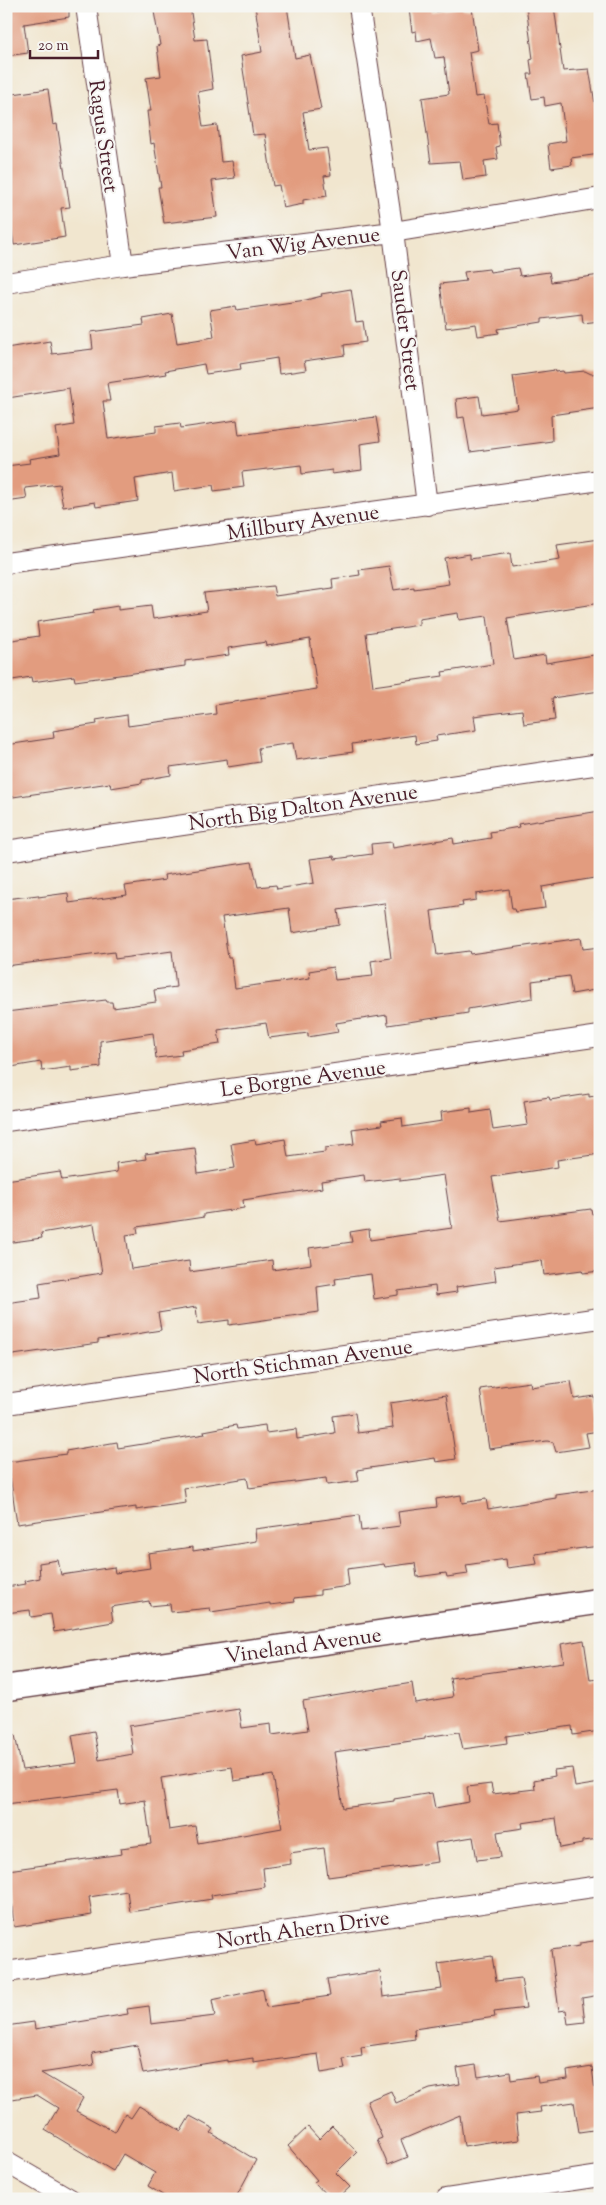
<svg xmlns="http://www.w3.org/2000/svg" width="606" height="2205" font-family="'Sorts Mill Goudy',serif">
<rect width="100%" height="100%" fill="#f6f6f2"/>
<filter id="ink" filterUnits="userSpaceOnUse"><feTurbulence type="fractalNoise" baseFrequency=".02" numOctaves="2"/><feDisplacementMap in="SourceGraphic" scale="10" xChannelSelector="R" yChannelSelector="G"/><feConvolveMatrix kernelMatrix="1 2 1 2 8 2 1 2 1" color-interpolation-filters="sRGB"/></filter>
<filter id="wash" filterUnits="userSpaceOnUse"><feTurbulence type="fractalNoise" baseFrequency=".0096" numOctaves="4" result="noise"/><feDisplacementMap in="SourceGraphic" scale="20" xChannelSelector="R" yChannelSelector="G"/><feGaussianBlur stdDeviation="1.12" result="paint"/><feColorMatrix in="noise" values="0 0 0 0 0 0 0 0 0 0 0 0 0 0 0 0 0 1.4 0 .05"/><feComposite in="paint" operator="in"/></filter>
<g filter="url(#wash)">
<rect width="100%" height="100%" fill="#f1e6cf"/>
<g id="blocks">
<path fill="#e29c7f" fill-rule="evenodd" d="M6,6H69V17L24,24L28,53L6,56Z
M153,6H190L195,40L207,39L213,89L198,92L203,127L217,125L221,162L232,161L235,178L212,181L217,217L164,223L158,187H161L154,143L151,144L147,111H151L146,78L161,76L157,46L160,45Z
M255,6H287L295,58L310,55L321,109L303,112L309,150L327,148L331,175L324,176L327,196L303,200V204L283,208L279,185L273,186L265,134L253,135L241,56L262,52Z
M432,6V12L463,7V9L472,8L478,50L469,52L475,97L484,96L489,124L497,123L500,146L496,147L498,159L484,161L486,177L463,180L460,161L431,163L422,98L449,94L444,57L435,58L431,38L417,41L416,31L412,32L409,9Z
M526,6H554L563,71L589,69L600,132V154L571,158L572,165L551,168L548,144L566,141L561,103L545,106L544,97L532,99L528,74H532L530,60L533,59Z
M48,89L53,125L57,124L70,207L61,208L65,237L14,245L6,195V95Z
M518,268L520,276L549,272L551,282L600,275V321L583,323L582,314L542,319V322L498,329L499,333L478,336L476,324L446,328L440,284L466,281L464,272L489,269L490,272Z
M351,289L356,322L363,321L366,342L344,345L345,355L304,361L306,370L279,374L277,358L240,364L241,369L206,374L204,364L165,371L166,374L107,383L110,401H103L108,439L156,432V426L180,423L181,428L237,420L239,435L376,417L380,441L360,444L362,470L332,474V470L302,474L301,465L242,472L244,487L214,491L213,485L174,491L172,473L135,479L138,501L96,507L95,502L63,507L59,484L25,488L27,499L6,502V466L30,463L29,459L60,454L56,428L74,425L69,388L8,398L6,348L50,341L52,354L93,349L91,332L144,325L143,319L172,314L177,343L214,337L210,310L236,306L237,310L306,300L322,296L321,294Z
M555,370L556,372L563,371L564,373L585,371L591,374L600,373V408L551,415L552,441L470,452L464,417L458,418L456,399L479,396L482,414L518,409L513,376Z
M600,539V603L507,618L514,660L545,655L546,663L600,654V691L552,698L555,720L524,724L522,710L474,716L476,730L436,736L437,741L416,744L415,735L352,744L353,752L296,760L293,743L258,748L260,762L228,767L227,759L170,767L171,775L142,780V783L111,788L110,783L6,798V745L54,738L53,731L97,724L96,720L127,715L128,726L216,714L215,705L317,689L310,639L267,646L266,642L228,648L229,655L185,661V666L75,681L74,676L32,682L31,677L6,681V641L39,636L37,622L94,613L93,610L118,606V610L151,606L153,619L207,611L204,593L273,586L275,596L333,588L332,579L360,575L359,570L389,566L394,590L414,587V589L449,584L444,558L470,554V559L510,553L512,567L560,560L557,545ZM458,613L459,620L487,616L493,664L442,672L443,676L373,686L366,633L419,625V619Z
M600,811V877L542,887L545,908L515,912L514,909H512L509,889L476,894V900L462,902L463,906L431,911L437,955L469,951L470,954L581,938L583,949L600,947V989L572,994L569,976L532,981L533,998L468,1009V1013L388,1025L387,1015L336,1023L338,1032L308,1037V1033L269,1038L266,1023L218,1030L220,1044L181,1050L182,1055L156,1058L153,1033L100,1041L101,1067L71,1071V1067L42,1071L41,1062L11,1067L6,1034V1012L106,1000L107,1002H112L113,1008L156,1002L154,990L176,987L172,951L115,959L114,952L6,966V899L38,895V897L68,893L69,903L127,895L125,886L165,880L164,875L252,862L258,887L276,885L277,889L314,883L310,859L334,856L335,859L372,854L371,844L392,842L393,848L453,838L454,844L491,838L490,832L519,827L518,824ZM384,903L391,958L371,961L373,976L335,980L333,967L309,971L310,978L235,988L231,958H228L222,917L289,908L292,933L340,925L338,910Z
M589,1094V1097L600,1095V1154L557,1160L558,1167L492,1177L500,1221L591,1209L592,1214L600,1213V1271L583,1273L582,1270L544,1275L542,1260L494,1267L496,1281L456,1287L457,1292L436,1295L435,1286L398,1291V1295L374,1299L371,1274L335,1279L336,1284L317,1287L319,1312L229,1325V1320L198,1324L196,1307L158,1313L161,1330L98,1340V1343L6,1356V1303L41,1298L39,1283L102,1273L94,1224L41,1233L42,1238L6,1243V1180L60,1172L62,1180L117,1172L116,1163L146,1159L145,1154L195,1148L198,1174L235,1168L231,1144L255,1140L256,1144L285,1139L288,1157L325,1152V1148L354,1144L352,1129L382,1125L381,1121L402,1118L403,1127L442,1121L441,1112L471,1108V1113L490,1110L493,1130L528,1125L524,1101L549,1097L550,1100ZM364,1175L365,1182L400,1178V1181L444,1175L452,1228L370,1240L369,1229L350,1232L352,1242L309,1248L311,1264L273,1270L272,1260L190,1272L189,1261L131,1269L126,1235L138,1233L137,1227L204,1217V1214L244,1208L243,1200L322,1188L321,1181Z
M571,1381L574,1399L594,1396L599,1431L586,1433L589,1447L556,1452L553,1442L547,1441L489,1449L480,1389L530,1382L531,1387Z
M446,1395L456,1459L436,1462L435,1458L357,1470L359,1481L327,1485L326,1478L249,1488L247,1478L184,1488L186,1503L136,1510V1507L17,1524L8,1462L66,1454V1451L117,1442L118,1448L205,1434L204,1431L236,1425L237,1429L265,1425L266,1433L296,1429L297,1439L335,1433L333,1416L355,1413L358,1433L393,1428L390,1403Z
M600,1489V1546L535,1554L537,1564L507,1568L506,1559L466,1565L468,1574L447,1577L446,1573L417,1577L415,1563L385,1567L384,1564L347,1569L349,1586L320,1590V1595L294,1598L295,1602L270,1605V1603L211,1612L210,1608L171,1612L170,1604L150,1606L149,1601L111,1607L113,1622L54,1632L51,1614L31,1617L30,1610L6,1613V1587L26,1584L25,1581L40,1578L39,1563L58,1560L61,1575L114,1567L115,1573L150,1568L148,1553L193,1547V1551L256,1541L255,1529L359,1515L361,1531L400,1526L398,1512L437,1507L436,1499L461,1495L462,1503L486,1499L488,1509L556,1498V1495Z
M584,1640L590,1680L600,1679V1731L573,1735L572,1726L506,1736L507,1743L463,1749L459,1732L425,1737V1739L334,1752L343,1808L394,1801V1799L432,1793L435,1808L469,1802L467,1787L491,1784L493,1794L535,1789L534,1780L555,1776L554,1770L572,1768L575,1787L600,1783V1839L582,1841V1844L560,1848L556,1818L522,1823L523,1828L497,1832L501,1857L477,1860L473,1837L435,1843L438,1862L328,1877L324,1848L290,1853L291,1864L263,1868L265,1887L211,1895L212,1899L130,1912L127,1891L89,1897L92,1915L14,1927L8,1870L122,1854L121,1848L151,1844L145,1800L120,1804L118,1790L6,1804V1736L15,1735L22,1770L77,1763L72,1735L94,1731L99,1760L133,1754L129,1726L239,1709L242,1728L271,1724L272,1735L308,1730L303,1701L412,1683L415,1703L453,1697L450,1678L564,1662L561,1644ZM232,1767L234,1781L273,1775L282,1828L198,1843L195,1826L169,1830L161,1778Z
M600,1940V1995L582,1998L585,2022L568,2024L566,2010L559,2011L551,1950L580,1946V1943Z
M492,1956L496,1981L521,1978L526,2008L494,2012L495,2017L414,2029L415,2039L361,2047L362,2056L343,2059L345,2069L321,2073L318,2054L253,2063V2058L227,2062V2060L143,2074L137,2045L92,2053L94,2065L41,2073L83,2098L76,2111L115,2132L125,2114L131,2118L139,2106L181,2131L190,2116L214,2129L211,2133L256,2160L235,2199H169L148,2186L155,2173L123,2154L113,2171L45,2130L58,2108L37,2095L6,2100V2026L34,2022L35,2029L128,2014L127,2009L149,2006L151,2024L215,2016L212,2000L263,1989L266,2007L303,2002V2000L330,1996L327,1979L380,1971L383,1997L442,1989L438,1964Z
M476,2065L478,2077L510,2072L511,2080L537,2076L538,2083L568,2079L567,2071L592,2067L600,2129L579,2132L574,2102L540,2107L541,2112L516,2115L519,2140L496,2143L495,2141L464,2146L460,2115L401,2140L408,2157L388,2165L377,2140L382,2138L367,2101L391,2091L396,2103L430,2089L460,2084L457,2068Z
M332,2126L357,2152L336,2173L350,2187L337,2199H330L314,2182L317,2180L288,2146L308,2127L319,2139Z"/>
</g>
</g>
<g filter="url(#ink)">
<use href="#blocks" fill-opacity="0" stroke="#633d44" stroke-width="1"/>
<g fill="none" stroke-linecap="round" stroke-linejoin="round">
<defs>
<path id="minor" d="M86,6L123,265
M359,6L393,232L427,505
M6,283L123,265L393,232L600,198
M6,563L600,480
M6,851L600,764
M6,1121L600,1036
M6,1404L600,1318
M6,1972L600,1886
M6,2162L70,2199
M446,2199L600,2176"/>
<path id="tertiary" d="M6,1688L600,1601"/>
</defs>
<use href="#minor" stroke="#633d44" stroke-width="22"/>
<use href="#tertiary" stroke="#633d44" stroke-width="28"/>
<use href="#minor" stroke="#fff" stroke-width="20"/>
<use href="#tertiary" stroke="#fff" stroke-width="25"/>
</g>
</g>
<g text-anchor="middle" stroke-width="4" stroke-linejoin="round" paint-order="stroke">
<g font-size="21" fill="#4a1f2b" stroke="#f6f6f2">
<text transform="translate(104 136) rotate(82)" y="7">Ragus Street</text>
<text transform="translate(303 243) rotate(-7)" y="7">Van Wig Avenue</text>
<text transform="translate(406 330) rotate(83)" y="7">Sauder Street</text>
<text transform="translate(303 522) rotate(-8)" y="7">Millbury Avenue</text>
<text transform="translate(303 807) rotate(-8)" y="7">North Big Dalton Avenue</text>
<text transform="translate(303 1078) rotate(-8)" y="7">Le Borgne Avenue</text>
<text transform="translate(303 1361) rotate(-8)" y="7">North Stichman Avenue</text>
<text transform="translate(303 1645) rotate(-8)" y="7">Vineland Avenue</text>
<text transform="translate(303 1929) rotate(-8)" y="7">North Ahern Drive</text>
</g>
</g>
<rect width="606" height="2205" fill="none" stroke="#f6f6f2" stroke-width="25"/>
<path d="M30 50v8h68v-8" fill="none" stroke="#4a1f2b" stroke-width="2.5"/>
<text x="38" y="50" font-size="15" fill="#4a1f2b" stroke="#f6f6f2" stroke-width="4" paint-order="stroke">20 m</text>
</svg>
